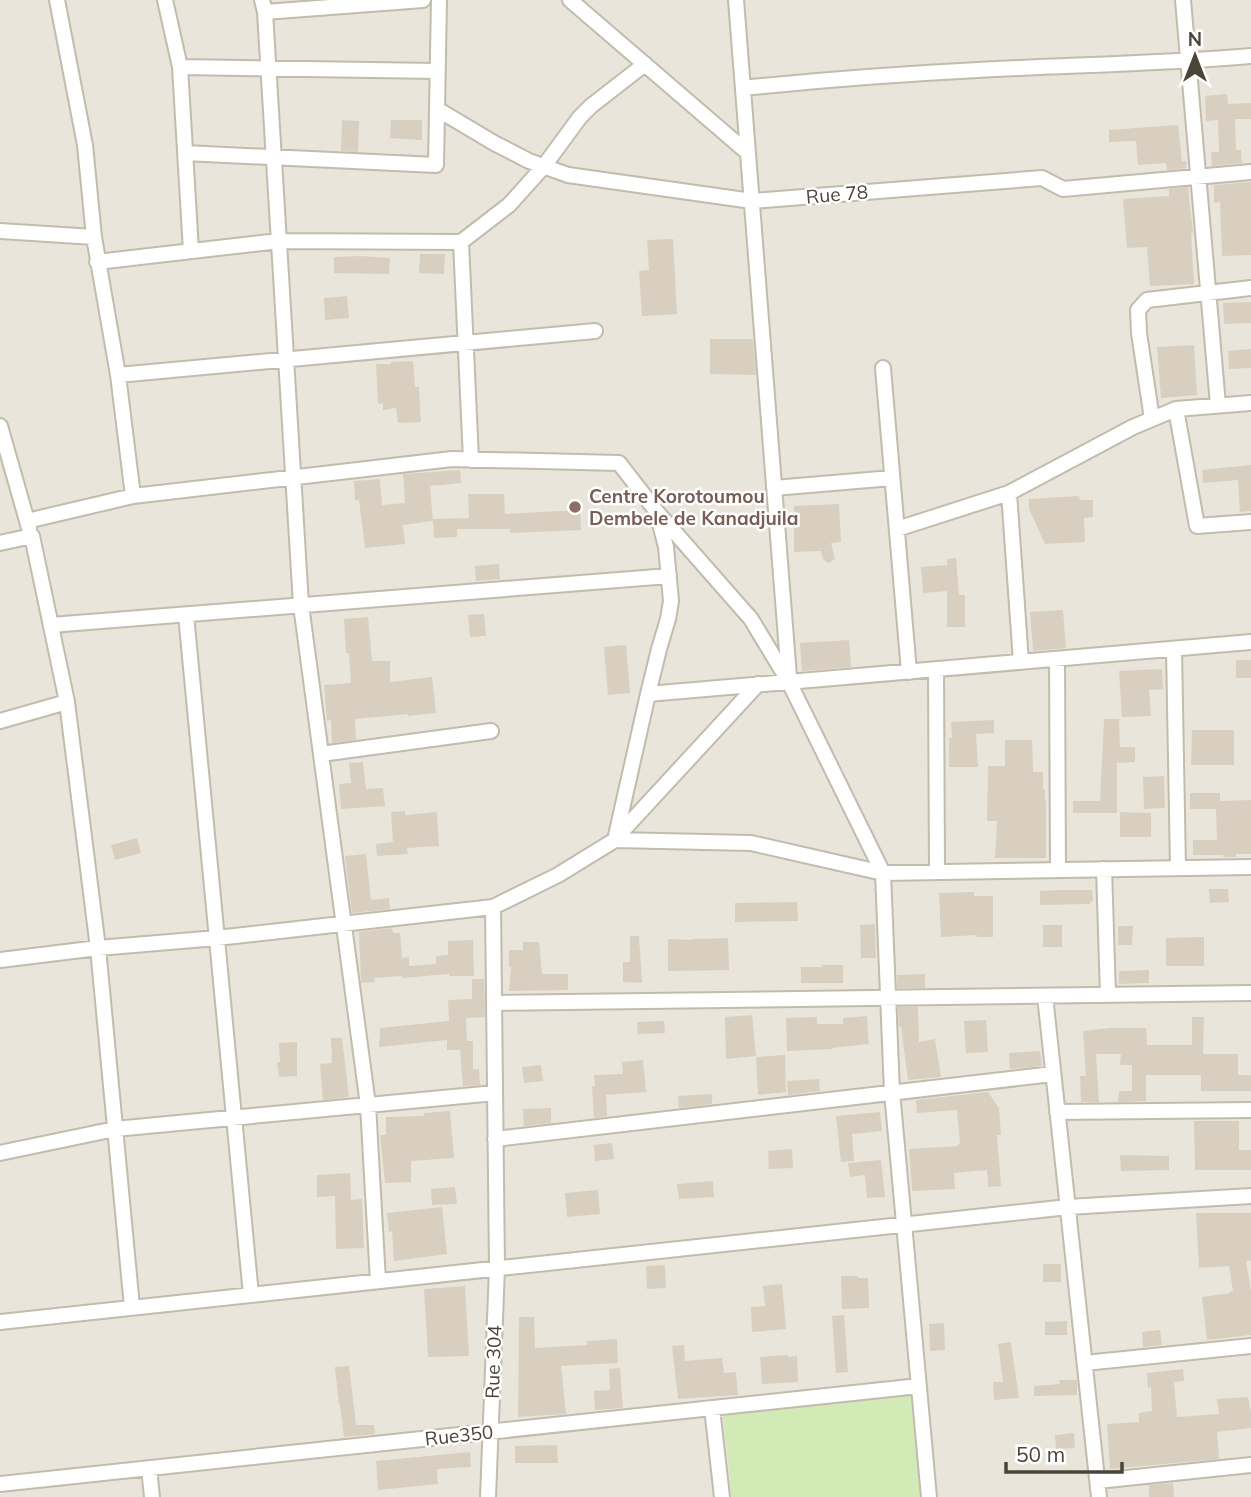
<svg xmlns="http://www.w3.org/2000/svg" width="1251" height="1497" font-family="Mulish,sans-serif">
<rect width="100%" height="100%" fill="#f6f3ec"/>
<path fill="#eae5da" d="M0,0H1251V1497H0Z"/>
<path fill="#d2eab5" d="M910,1394L922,1497H732L723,1415Z"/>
<path fill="#d8cfc1" d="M1227,94L1228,104L1251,103V119H1235L1236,150H1241L1242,163L1212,166L1211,152H1219L1218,120L1206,121L1205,96Z
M342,120L359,121L358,152L341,151Z
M391,120H422V140L390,138Z
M1178,125L1182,161H1186V168L1167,170L1166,163L1138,165L1136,141L1109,142V130Z
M1251,182V255L1222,256L1220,202L1214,203V185Z
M1188,187L1193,233H1191L1194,284L1150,286L1147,247L1127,248L1123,199L1169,196V189Z
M673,239L677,314L642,316L639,271L649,270L647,240Z
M420,254H445L444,274L419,273Z
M361,256L390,258L389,274L334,273V257Z
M347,296L349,318L325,320L324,298Z
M1251,302V323L1224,324L1223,303Z
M710,339H753L756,375L710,374Z
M1194,345L1197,395L1161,398L1157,347Z
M1251,349V368L1229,369L1228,351Z
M413,361L415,387H419L421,422L398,423L396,408L383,410V403L378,404L376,364H391V362Z
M1251,465V511L1240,512L1238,480L1203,483L1202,470Z
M460,470L461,483L430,486L433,521L403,525L405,544L365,548L359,500H355L354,481L380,479L382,505L405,503L403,474Z
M468,494H504L505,514L580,510L581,530L510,533V529H457V537L434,538L433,519L469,518Z
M1079,496L1080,500H1093V517L1084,518L1085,542L1045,544L1029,509V499Z
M839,504L841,542L831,543L835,559L828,563L823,559L821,551L794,552V506Z
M956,558L959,595H965V627H947V591L923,593L921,567L947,565V559Z
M499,564L500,579L476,581L475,566Z
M1063,610L1066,648L1033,651L1030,612Z
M484,614L486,636L470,637L468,615Z
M368,617L372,661H390V682L432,677L436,713L408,716V714L355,719L356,740L332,743L331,720L327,721L324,685L351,683L349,653H346L344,619Z
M849,640L851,667L802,671L800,643Z
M626,645L630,693L608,695L604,647Z
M1236,660H1251V678H1236Z
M1162,669L1163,689L1149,690L1151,716L1122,717L1119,671Z
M1104,719H1119L1120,747H1135V762L1117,763V813H1073V801H1100Z
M994,720V733L976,734L978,767H949V738H952L951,722Z
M1192,730H1234V765H1191Z
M1005,740H1032L1033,772H1043V789H1045V801H1046V858H995L997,821H987L988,766H1005Z
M363,762L366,789L383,788L385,806L341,809L339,784L351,783L349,763Z
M1164,776L1165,808L1144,809L1143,777Z
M1190,793H1220V801L1251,800V854H1236V857H1223V855H1193V840H1217L1216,809H1190Z
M405,811V815L437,812L439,846L407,848L408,854L377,856L376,844L393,842L391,812Z
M1120,812L1151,813V837H1120Z
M137,838L141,853L115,860L111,845Z
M366,854L371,900L389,898L390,909L352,913L345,856Z
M1209,889H1228L1229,902L1210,903Z
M1059,890H1092L1093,901L1090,902V904L1040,905V891Z
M974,892V896H993V937H977V935L941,937L939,893Z
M797,902L798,921L735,922V903Z
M875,924L876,958H861L860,925Z
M1043,925H1062V947H1043Z
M1118,926H1133L1132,945H1118Z
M392,928L393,933H400L402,958L409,957V966L436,964V956L448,955V941L473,940L474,976H449V974L402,978V976L374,978V982L361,983L359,932Z
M630,936H639L642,983L623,982V962H630Z
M1204,937V966H1166V938Z
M728,938L729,970L668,971V939L692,940V939Z
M523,942H539L542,974H568V990L509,991L511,967H509V950H523Z
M822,965H843V983H801V967H822Z
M1149,970V983L1119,984V971Z
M925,974V988H897V975Z
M472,979H484L485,1017L466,1018L467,1041H473V1070L479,1069L480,1085L463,1086L460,1050H447V1040L379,1047L380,1028L449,1021L448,1000L472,999Z
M898,1007H918L919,1042L935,1039L941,1077L908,1080L901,1027H899Z
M752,1015L756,1056L726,1059L725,1017Z
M867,1016L869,1044L832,1048V1049L787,1051L786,1018L817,1017V1024H843V1018Z
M1192,1017H1204L1203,1054H1238V1075H1251V1091H1201V1075H1146V1101L1118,1102L1119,1091H1132V1065H1120L1121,1054H1096L1099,1102H1081L1080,1076H1086L1083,1031L1110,1028H1146L1147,1045H1192Z
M986,1020L988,1052L966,1053L964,1021Z
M664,1021L665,1033L638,1034L637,1022Z
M331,1038H342L349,1097L323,1100L320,1064L332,1063Z
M297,1042V1076L279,1077L277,1062H280L279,1043Z
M1040,1051L1042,1066L1010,1069L1009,1053Z
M785,1055L786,1092L758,1095L756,1057Z
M643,1060L646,1092L606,1095L607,1116L594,1118L592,1086H595L594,1075L623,1074L622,1062Z
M541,1065L543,1081L524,1083L522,1067Z
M819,1079L820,1091L788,1095L787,1081Z
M988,1092L999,1108L1001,1135H997L1001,1186L988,1187L987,1170L954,1173L955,1189L912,1191L909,1149L958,1146V1144H960L957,1110L917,1113L916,1100Z
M712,1094V1104L679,1108L678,1096Z
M551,1108V1123L524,1126L523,1109Z
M450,1111L454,1158L411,1161V1182L385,1183L380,1135H386V1117L424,1116V1113Z
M880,1112L882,1131L852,1134L854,1161L841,1162L836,1116Z
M1194,1121H1239V1150H1251V1170H1195Z
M612,1143L614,1159L595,1161L594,1145Z
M792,1149L793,1168L769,1169L768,1151Z
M1120,1155L1169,1156V1170L1121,1171Z
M881,1160L885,1197L867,1198L865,1175L850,1177L848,1163Z
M350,1173L351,1200L362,1199L364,1248L336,1249L335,1196L317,1197V1175Z
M713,1181L714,1197L679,1199L677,1184Z
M455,1187L457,1204L432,1205L431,1189Z
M598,1190L600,1214L567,1217L565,1193Z
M442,1207L447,1254L394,1261L392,1231L389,1232L387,1213Z
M1196,1213H1251V1261H1246L1251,1291V1335L1207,1340L1202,1297L1230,1293V1291H1233L1229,1266L1199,1268Z
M1043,1264H1061V1282H1043Z
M665,1265L666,1288L647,1289L646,1266Z
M841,1276H858V1278H868L869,1308L842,1309Z
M782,1284L786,1329L752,1332L751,1307L765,1306L763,1286Z
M465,1286L469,1356L428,1357L424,1289Z
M844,1315L848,1372L836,1373L832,1316Z
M519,1317H534L535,1348L587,1345V1341L617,1339L618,1363L561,1366L566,1414L518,1417Z
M1067,1321V1335H1045V1322Z
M944,1323L945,1350L930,1351L929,1324Z
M1160,1330L1162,1345L1143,1347L1142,1332Z
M1011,1342L1019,1398L994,1400L993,1382H1003L998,1344Z
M684,1345L685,1361L722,1358L724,1373L736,1372L738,1395L678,1399L672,1346Z
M788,1355V1357L797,1356L798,1382L762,1384L760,1357Z
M349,1366L356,1425H374L375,1434L344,1437L340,1405H339L335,1367Z
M620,1368L623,1408L595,1410L594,1391L610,1390L609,1369Z
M1183,1369L1184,1381L1174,1382L1177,1417L1219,1414L1217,1399L1248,1397L1251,1412V1428L1217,1432L1219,1459L1110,1469L1107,1424L1139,1422V1413L1152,1411L1151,1387L1148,1388L1147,1373Z
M1059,1380H1077V1395L1034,1396V1386L1060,1384Z
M1074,1433L1075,1448L1056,1449L1055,1435Z
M557,1445L558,1463H515V1446Z
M470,1452L471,1467L437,1469L438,1484L378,1490L376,1461Z
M1173,1483L1174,1497H1149V1485Z"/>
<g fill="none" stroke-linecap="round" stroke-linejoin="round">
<defs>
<path id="minor" d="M57,0L85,145L94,237L118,375L133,496
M165,0L180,67L191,251
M262,0L265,12L301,605L368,1105L378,1281
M570,0L748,153
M736,0L789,677
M1183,0L1218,405
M265,12L423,0
M180,67L438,71
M743,88C821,80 900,74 978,70C1069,65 1160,64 1251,56
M437,109L494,143L529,161L568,175L752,201L1042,178L1063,189L1251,172
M185,153L436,165L439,0
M0,231L94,237
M461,242L471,460
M97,262L279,241L461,242L509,205L544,166L580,117L591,106L645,64
M883,368L909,672
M118,375L595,331
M1176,409L1197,526L1251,522
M1152,419L1139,333L1138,310L1147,300L1251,288
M0,426L29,528
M774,488L892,478
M1009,493L1021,662
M27,521L133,496L452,459L619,463L657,512L751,619L789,682L883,873L892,1092L929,1497
M897,529L1009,493L1133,427L1176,409L1251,403
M0,543L32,536L67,702L98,948L132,1307
M186,615L251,1295
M51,625L669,576
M1174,649L1178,868
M1057,659L1058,870
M936,669L937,872
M648,694L659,649L668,619L671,601L666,547L658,516
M0,721L67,702
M321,754L491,731
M615,839L758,684
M615,840L648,694L1251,642
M1104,869L1108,995
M0,960L98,948L217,938L493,907L558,875L615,840L751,843L883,873L1251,867
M1045,996L1099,1497
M494,1003L1251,993
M1057,1112L1251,1110
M495,1139L1053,1074
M0,1153L115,1129L495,1093
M0,1322L1068,1207L1251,1196
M1085,1363L1251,1346
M712,1408L722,1497
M149,1468L152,1497
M1098,1481L1251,1465
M0,1484L919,1386
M488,1497L497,1268L493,907"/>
</defs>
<use href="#minor" stroke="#c2bbae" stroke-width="18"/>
<use href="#minor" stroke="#fff" stroke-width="14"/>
</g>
<circle fill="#8d6e63" stroke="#fff" stroke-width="2.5" cx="575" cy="507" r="7"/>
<g text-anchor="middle" stroke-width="5" stroke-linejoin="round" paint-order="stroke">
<g font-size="19" fill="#4b4439" stroke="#fff">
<text transform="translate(837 194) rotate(-5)" y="7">Rue 78</text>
<text transform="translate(493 1362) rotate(-88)" y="7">Rue 304</text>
<text transform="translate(459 1435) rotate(-6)" y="7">Rue350</text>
</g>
<g font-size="19" font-weight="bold" fill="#785e54" stroke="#fff" text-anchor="start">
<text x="589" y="503">Centre Korotoumou<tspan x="589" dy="22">Dembele de Kanadjuila</tspan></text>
</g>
</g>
<g transform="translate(1195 56)" stroke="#ffffff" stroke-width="5" paint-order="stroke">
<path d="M0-5L12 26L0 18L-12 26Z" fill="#4b4439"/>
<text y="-10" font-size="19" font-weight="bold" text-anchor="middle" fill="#4b4439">N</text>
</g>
<path d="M1006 1462v10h116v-10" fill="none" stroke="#4b4439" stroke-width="3.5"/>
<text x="1016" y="1462" font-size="21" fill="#4b4439" stroke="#ffffff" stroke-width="5" paint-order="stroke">50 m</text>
</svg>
